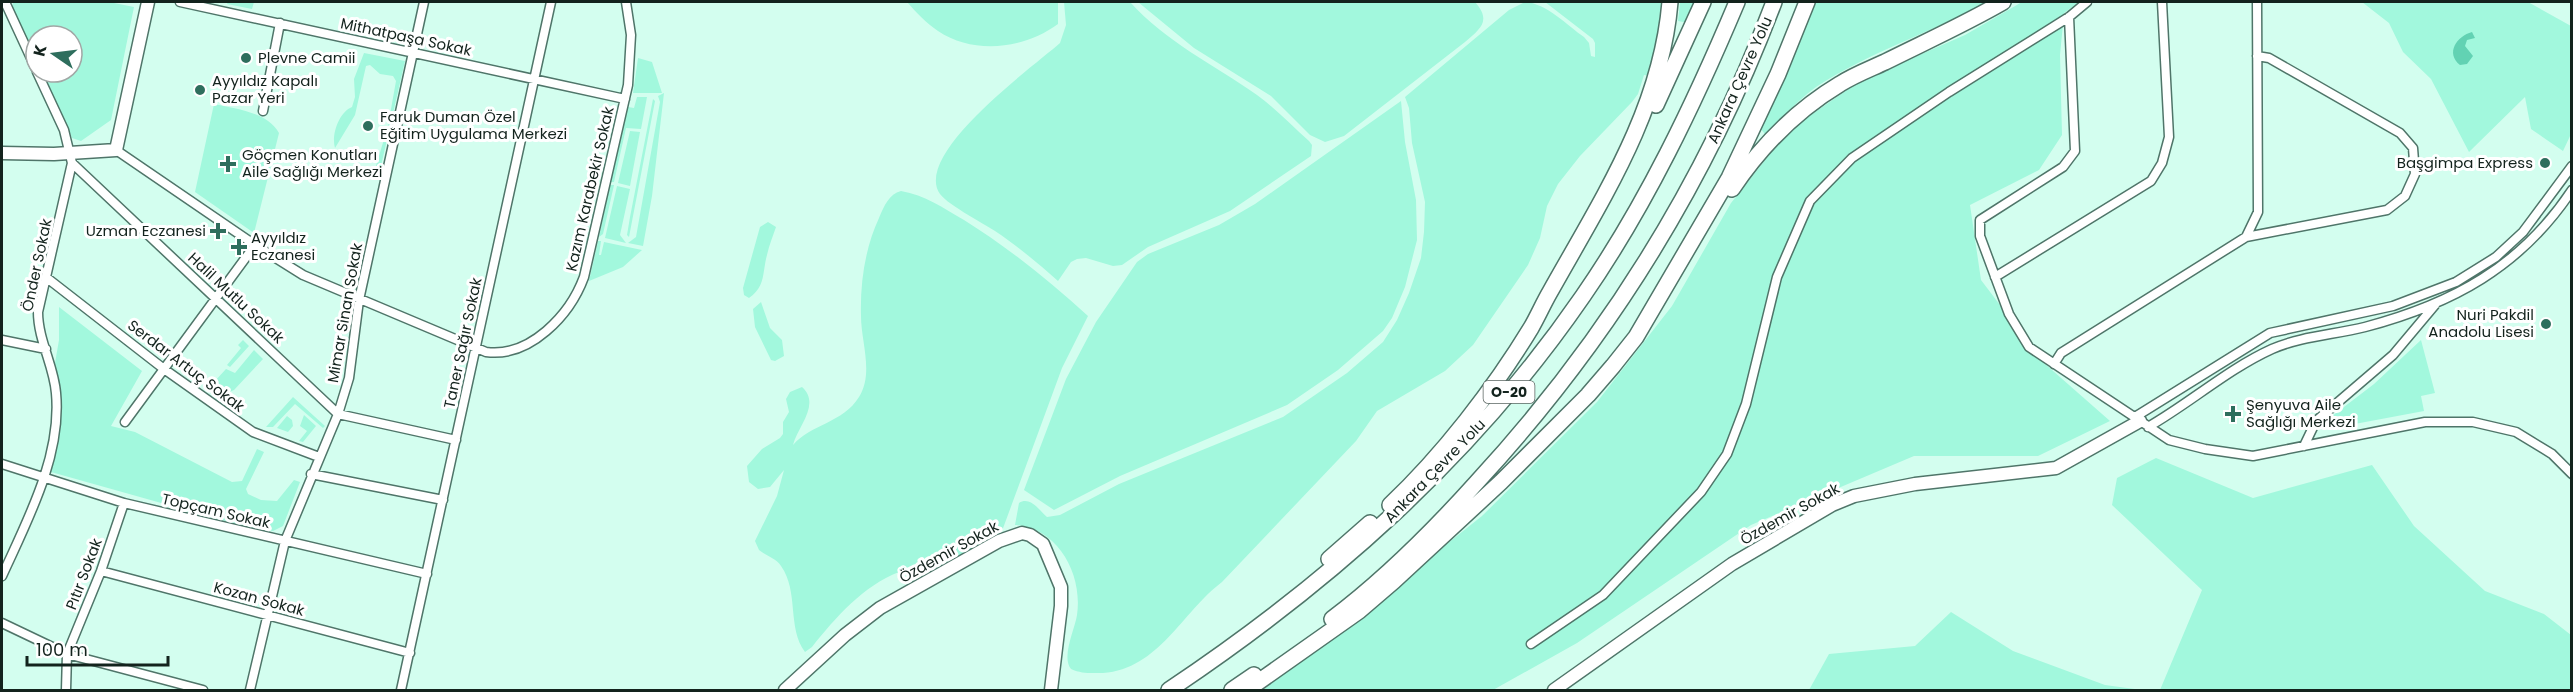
<svg xmlns="http://www.w3.org/2000/svg" width="2573" height="692" font-family="Poppins,sans-serif">
<rect width="100%" height="100%" fill="#d3feef"/>
<path fill="#a2f8dd" d="M13,2H109L134,7L111,120L81,141L72,138L41,72H72V36H36V61L12,10Z
M228,2H254L252,9L227,4Z
M907,2H1058V24C1024,49 974,55 938,31C926,23 916,12 907,2Z
M1064,2H1130C1166,42 1213,64 1257,95C1275,108 1292,126 1309,141L1312,145L1311,156L1230,211L1148,247L1122,265L1113,266L1086,258L1077,259L1071,262L1058,281C1040,265 1021,249 1001,235C987,225 949,206 940,194C912,154 1034,66 1060,43L1066,25Z
M1138,2H1475C1492,21 1480,29 1465,42L1344,136L1325,142L1310,135L1271,96L1194,48Z
M1525,2C1546,3 1568,26 1584,37L1589,43L1591,56L1595,57V43L1593,39L1545,2H1662V6L1652,76L1644,75L1638,94L1632,102L1580,156L1558,184L1547,206L1540,238L1528,265L1473,345L1445,371L1377,411L1356,441L1222,582C1182,612 1159,669 1103,673C1091,673 1082,674 1071,669C1061,657 1075,629 1077,615C1083,574 1058,528 1015,525L1019,503C1030,496 1039,510 1047,517L1060,515L1119,484L1283,417L1347,373L1383,342L1397,320L1409,293L1421,258L1424,232L1425,202L1412,143L1409,108L1405,97L1509,10Z
M1680,2H1697L1689,23L1678,21Z
M1808,2H1989C1933,31 1868,53 1816,87C1798,100 1781,119 1765,134L1759,127Z
M2022,2H2079L2064,13L2060,55L2062,135L2039,170L1970,205L1981,280L2044,363L2110,421L2038,456H1914L1751,525L1577,643L1493,690H1263L1482,516L1597,402L1672,306L1731,203L1789,130L1860,81L1965,35Z
M2362,2H2528L2571,26V134L2563,151L2531,129L2525,97L2469,152L2431,79L2403,52L2389,23Z
M364,53L405,61L378,179L366,176V173L375,169L388,126L396,81L393,76L380,74L370,65L366,66L355,115L335,148C331,135 339,112 352,107L355,97L354,79Z
M638,58L652,62L662,93H633Z
M664,93L652,196L643,246L628,243L636,237L660,102L658,96Z
M637,97H647L641,129L626,128L614,182H611L628,107L634,108Z
M653,99L655,101L629,237L627,235L630,217Z
M1401,101L1405,142L1416,200L1417,240L1405,287L1392,318L1383,331L1338,370L1287,405L1120,476L1054,510L1024,490L1066,379L1096,322L1137,262L1148,254L1219,225L1255,204Z
M214,104C236,109 267,112 279,133L254,233L195,192Z
M630,131L640,132L630,186L618,183Z
M610,185H614L603,234L599,237Z
M617,186L630,189L620,235L626,243L605,238Z
M901,191C925,195 943,208 964,220C1009,248 1048,280 1088,316L1062,368L1002,531C993,540 948,564 936,566C923,569 914,566 899,572C863,586 836,617 812,647L805,652C787,628 799,591 781,566C776,558 766,556 759,550L755,541L777,496L784,470L770,487L758,489L749,482L747,466L762,449L780,438L783,434V422L789,412L786,399L790,392L802,387C821,404 798,426 793,445C811,424 843,423 859,397C874,373 861,342 861,316C860,283 865,248 879,218C884,206 889,194 901,191Z
M768,222L776,227C773,236 769,245 767,255C762,273 766,286 749,298L744,295L743,288L760,227Z
M598,241H601L599,255H601L604,242L642,250L623,267L589,281Z
M761,302L770,328L782,340L784,356L775,361L771,360L755,327L753,309Z
M59,307L142,371L111,426L135,432L232,482L242,481L257,449L264,452L246,489L248,494L261,500L277,501L294,480L300,482L283,526L273,531L243,526L51,472L61,418L55,363L59,340Z
M243,340L249,346L230,367L227,365L241,348L238,345Z
M2421,340L2435,393L2421,396L2424,411L2328,429L2327,420L2374,384Z
M254,350L263,359L234,390L227,393L214,382L226,369L235,373Z
M293,397L325,426L323,428L295,404L273,427H266Z
M304,415L316,426L303,442L299,441L307,431L300,426Z
M287,416L292,420L293,426L288,432L277,428Z
M2156,458L2253,498L2372,465L2414,526L2485,591L2544,614L2571,635V690H2160L2202,590L2112,505L2117,478Z
M1951,612L2013,651L2105,685L2142,690H1809L1829,654L1915,646Z"/>
<path fill="#62d2b3" d="M2472,32L2475,38L2467,40L2465,46L2473,56L2467,64L2460,65C2445,53 2457,36 2472,32Z"/>
<g fill="none" stroke-linecap="round" stroke-linejoin="round">
<defs>
<path id="street" d="M5,2L36,69
M180,2L625,99
M2069,17L2075,151L2063,167L1980,220V236L2009,314L2029,347L2169,440L2205,449L2253,456L2425,422H2473L2516,432L2552,454L2572,474
M37,72L64,130L72,163L338,414L456,440
M263,111L280,23
M116,150L255,245L303,275L486,352C530,358 570,315 584,277L628,85L631,35L626,2
M2246,237L2387,210L2405,196L2415,174L2413,148L2400,133L2269,58L2257,56
M1995,277L2151,181L2162,163L2169,137L2162,2
M47,278L164,369L253,432L319,457
M2,340L46,349
M2054,364L2061,353L2246,237L2258,212L2257,2
M2135,417L2270,333L2393,306L2456,282L2496,257L2523,232L2572,166
M125,422L255,245
M2148,427C2190,403 2228,369 2272,349C2302,336 2333,335 2365,327C2452,304 2521,267 2572,190
M2304,446L2316,421L2393,355L2435,305
M2,464L124,503L427,574
M311,474L443,500
M101,571L410,653
M2,576C27,521 62,456 56,393C54,366 38,340 38,312L72,163
M2,623L67,654L203,690
M1531,644L1603,595L1701,492L1727,454L1746,404L1777,277L1810,201L1852,158L1949,92L2069,17L2087,2
M66,690L67,654L101,571L124,503
M250,690L285,541L338,414L349,378L359,300L424,2
M401,690L551,2"/>
<path id="secondary" d="M2,153L54,154L116,150L148,2
M785,690L845,635L880,608L999,541L1022,533L1030,535L1043,544L1061,587V606L1051,690
M1554,690L1732,564L1832,505L1854,496L1915,484L2056,468L2140,421"/>
<path id="highway" d="M1656,105L1703,2
M1732,189C1761,146 1795,111 1840,84C1854,75 1870,69 1885,62C1925,42 1965,24 2003,2
M1390,505C1442,456 1494,389 1531,328C1538,316 1543,304 1550,292C1602,199 1661,110 1670,2
M1329,559L1370,523
M1332,619C1385,579 1433,531 1477,482C1607,341 1707,180 1774,2
M1169,690C1329,583 1473,456 1583,296C1646,205 1694,104 1737,2
M1232,690L1254,675
M1247,690L1359,611L1394,581L1501,482L1588,395L1613,366L1636,337L1729,178L1778,74L1807,2"/>
</defs>
<use href="#street" stroke="#4f7569" stroke-width="11"/>
<use href="#secondary" stroke="#4f7569" stroke-width="15"/>
<use href="#highway" stroke="#4f7569" stroke-width="18"/>
<use href="#street" stroke="#fff" stroke-width="8"/>
<use href="#secondary" stroke="#fff" stroke-width="12"/>
<use href="#highway" stroke="#fff" stroke-width="15"/>
</g>
<g fill="#2e6e5d" stroke="#fff" stroke-width="2">
<circle cx="246" cy="58" r="6"/>
<circle cx="200" cy="90" r="6"/>
<circle cx="368" cy="126" r="6"/>
<circle cx="2545" cy="163" r="6"/>
<path d="M225 155h6v6h6v6h-6v6h-6v-6h-6v-6h6z"/>
<path d="M215 222h6v6h6v6h-6v6h-6v-6h-6v-6h6z"/>
<path d="M236 238h6v6h6v6h-6v6h-6v-6h-6v-6h6z"/>
<circle cx="2546" cy="324" r="6"/>
<path d="M2230 405h6v6h6v6h-6v6h-6v-6h-6v-6h6z"/>
</g>
<g text-anchor="middle" stroke-width="6" stroke-linejoin="round" paint-order="stroke">
<rect fill="#fff" stroke="#5a6561" stroke-width="1.5" x="1483.5" y="381" width="51" height="22" rx="4.5"/>
<g font-size="14" font-weight="bold" fill="#13231d">
<text x="1509" y="397">O-20</text>
</g>
<g font-size="15" fill="#13231d" stroke="#fff">
<text transform="translate(406 37) rotate(12)" y="5">Mithatpaşa Sokak</text>
<text transform="translate(1740 80) rotate(-66)" y="5">Ankara Çevre Yolu</text>
<text transform="translate(590 189) rotate(-77)" y="5">Kazım Karabekir Sokak</text>
<text transform="translate(37 265) rotate(-78)" y="5">Önder Sokak</text>
<text transform="translate(236 298) rotate(43)" y="5">Halil Mutlu Sokak</text>
<text transform="translate(345 313) rotate(-80)" y="5">Mimar Sinan Sokak</text>
<text transform="translate(463 343) rotate(-78)" y="5">Taner Sağır Sokak</text>
<text transform="translate(186 366) rotate(37)" y="5">Serdar Artuç Sokak</text>
<text transform="translate(1435 471) rotate(-46)" y="5">Ankara Çevre Yolu</text>
<text transform="translate(216 511) rotate(13)" y="5">Topçam Sokak</text>
<text transform="translate(1790 514) rotate(-29)" y="5">Özdemir Sokak</text>
<text transform="translate(949 552) rotate(-29)" y="5">Özdemir Sokak</text>
<text transform="translate(84 574) rotate(-69)" y="5">Pıtır Sokak</text>
<text transform="translate(259 599) rotate(15)" y="5">Kozan Sokak</text>
</g>
<g font-size="15" fill="#13231d" stroke="#fff" text-anchor="start">
<text x="258" y="63">Plevne Camii</text>
<text x="212" y="86">Ayyıldız Kapalı<tspan x="212" dy="17">Pazar Yeri</tspan></text>
<text x="380" y="122">Faruk Duman Özel<tspan x="380" dy="17">Eğitim Uygulama Merkezi</tspan></text>
<text x="242" y="160">Göçmen Konutları<tspan x="242" dy="17">Aile Sağlığı Merkezi</tspan></text>
<text x="2533" y="168" text-anchor="end">Başgimpa Express</text>
<text x="206" y="236" text-anchor="end">Uzman Eczanesi</text>
<text x="251" y="243">Ayyıldız<tspan x="251" dy="17">Eczanesi</tspan></text>
<text x="2534" y="320" text-anchor="end">Nuri Pakdil<tspan x="2534" dy="17">Anadolu Lisesi</tspan></text>
<text x="2246" y="410">Şenyuva Aile<tspan x="2246" dy="17">Sağlığı Merkezi</tspan></text>
</g>
</g>
<rect width="2573" height="692" fill="none" stroke="#13231d" stroke-width="6"/>
<g transform="translate(54 54) rotate(284)"><circle r="28" fill="#ffffff" stroke="#a1a7a5" stroke-width="1.5"/>
<path d="M0-4.5L10 22L0 15L-10 22Z" fill="#2e6e5d"/>
<text y="-9" font-size="16" font-weight="bold" text-anchor="middle" fill="#13231d">K</text>
</g>
<path d="M27 656v9h141v-9" fill="none" stroke="#13231d" stroke-width="3"/>
<text x="36" y="656" font-size="18" fill="#13231d" stroke="#ffffff" stroke-width="4.5" paint-order="stroke">100 m</text>
</svg>
